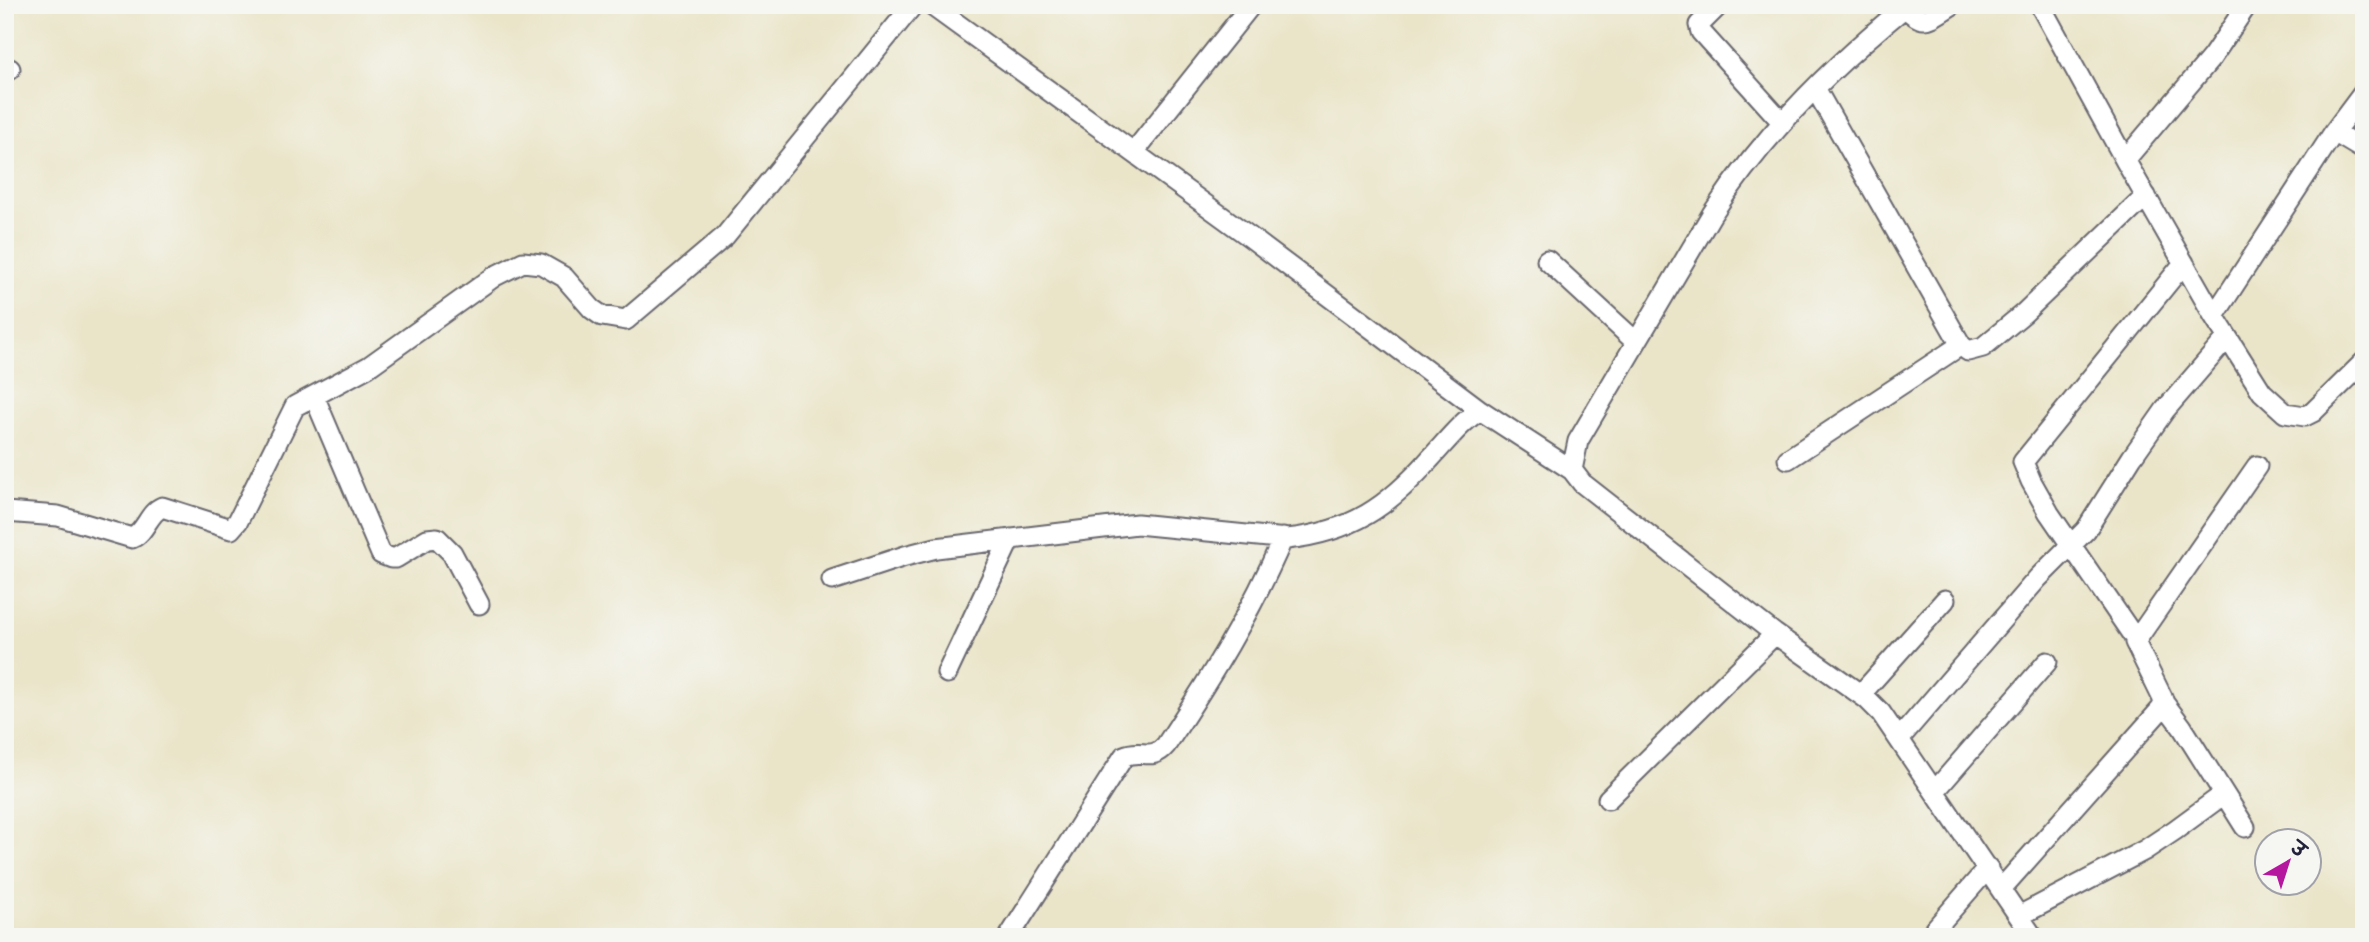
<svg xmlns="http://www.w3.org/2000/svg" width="2369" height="942" font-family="Mali,'Playpen Sans Deva',sans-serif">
<rect width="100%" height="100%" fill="#f6f6f2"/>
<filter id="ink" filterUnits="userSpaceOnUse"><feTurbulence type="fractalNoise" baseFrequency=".0143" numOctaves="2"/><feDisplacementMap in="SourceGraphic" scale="14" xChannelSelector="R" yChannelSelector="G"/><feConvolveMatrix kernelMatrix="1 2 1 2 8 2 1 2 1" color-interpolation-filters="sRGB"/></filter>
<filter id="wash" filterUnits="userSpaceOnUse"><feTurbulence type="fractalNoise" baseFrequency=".00686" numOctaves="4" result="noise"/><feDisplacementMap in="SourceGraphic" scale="28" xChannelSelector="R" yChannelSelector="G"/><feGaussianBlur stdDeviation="1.57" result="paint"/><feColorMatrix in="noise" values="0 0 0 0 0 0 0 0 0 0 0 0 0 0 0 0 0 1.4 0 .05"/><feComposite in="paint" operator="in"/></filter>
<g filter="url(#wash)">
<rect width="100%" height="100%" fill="#eae5c9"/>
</g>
<g filter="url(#ink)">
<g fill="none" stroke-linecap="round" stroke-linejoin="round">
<defs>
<path id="street" d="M931,5L1250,237L1480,410L1572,470
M1719,5L1699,25L1701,32L1782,122
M1903,5C1924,28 1929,19 1952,5
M2040,5L2125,160L2212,57L2247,5
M1905,7C1831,67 1764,134 1712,214L1578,441L1572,470L1582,483L1775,634L1867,699L1881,713L2033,937
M5,72L10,69
M1815,88L1961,345L1968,351L1983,347L2024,313L2146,196
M2334,132L2364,150
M1134,152L1251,5
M2125,160L2214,316L2262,392L2285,413L2305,416L2313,412L2364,362
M1547,260L1636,342
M2214,316L2334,132L2364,92
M314,396L381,554L391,558H396L427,539L437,538L452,553L479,604
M1788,459L1961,345
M5,512L58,516L132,538C146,532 148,513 162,507L231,529L238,521L295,406L368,367L495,276L523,262L541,264L564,277L592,309L602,316L626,320L725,236L913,5
M832,580L905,556L936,548L1137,524L1287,539C1351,532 1388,507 1430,459C1446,442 1460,423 1480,410
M2136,640L2049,513L2031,481L2023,462L2184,263
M947,673L1010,539
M1861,694L1945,600
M2164,703L2182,727L2245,827
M1899,739L2038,578L2086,530L2132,457L2165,410L2227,338
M1935,791L2047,662
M1608,799L1775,634
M2001,889L2161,709L2164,703L2162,697L2135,642L2257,466
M2019,916L2145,850L2175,830L2224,794
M1009,937L1124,756C1141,748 1152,762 1166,745C1211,677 1251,613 1283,538
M1928,937L1988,868"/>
</defs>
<use href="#street" stroke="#68666d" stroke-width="23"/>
<use href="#street" stroke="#fff" stroke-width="19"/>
</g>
</g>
<rect width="2369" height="942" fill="none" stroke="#f6f6f2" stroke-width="28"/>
<g transform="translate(2288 862) rotate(39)"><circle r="33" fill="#f6f6f2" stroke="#a1a1a9" stroke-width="2"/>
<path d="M0-5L12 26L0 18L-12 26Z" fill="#b5179e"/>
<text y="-10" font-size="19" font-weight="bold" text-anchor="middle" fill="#22223b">उ</text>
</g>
</svg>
